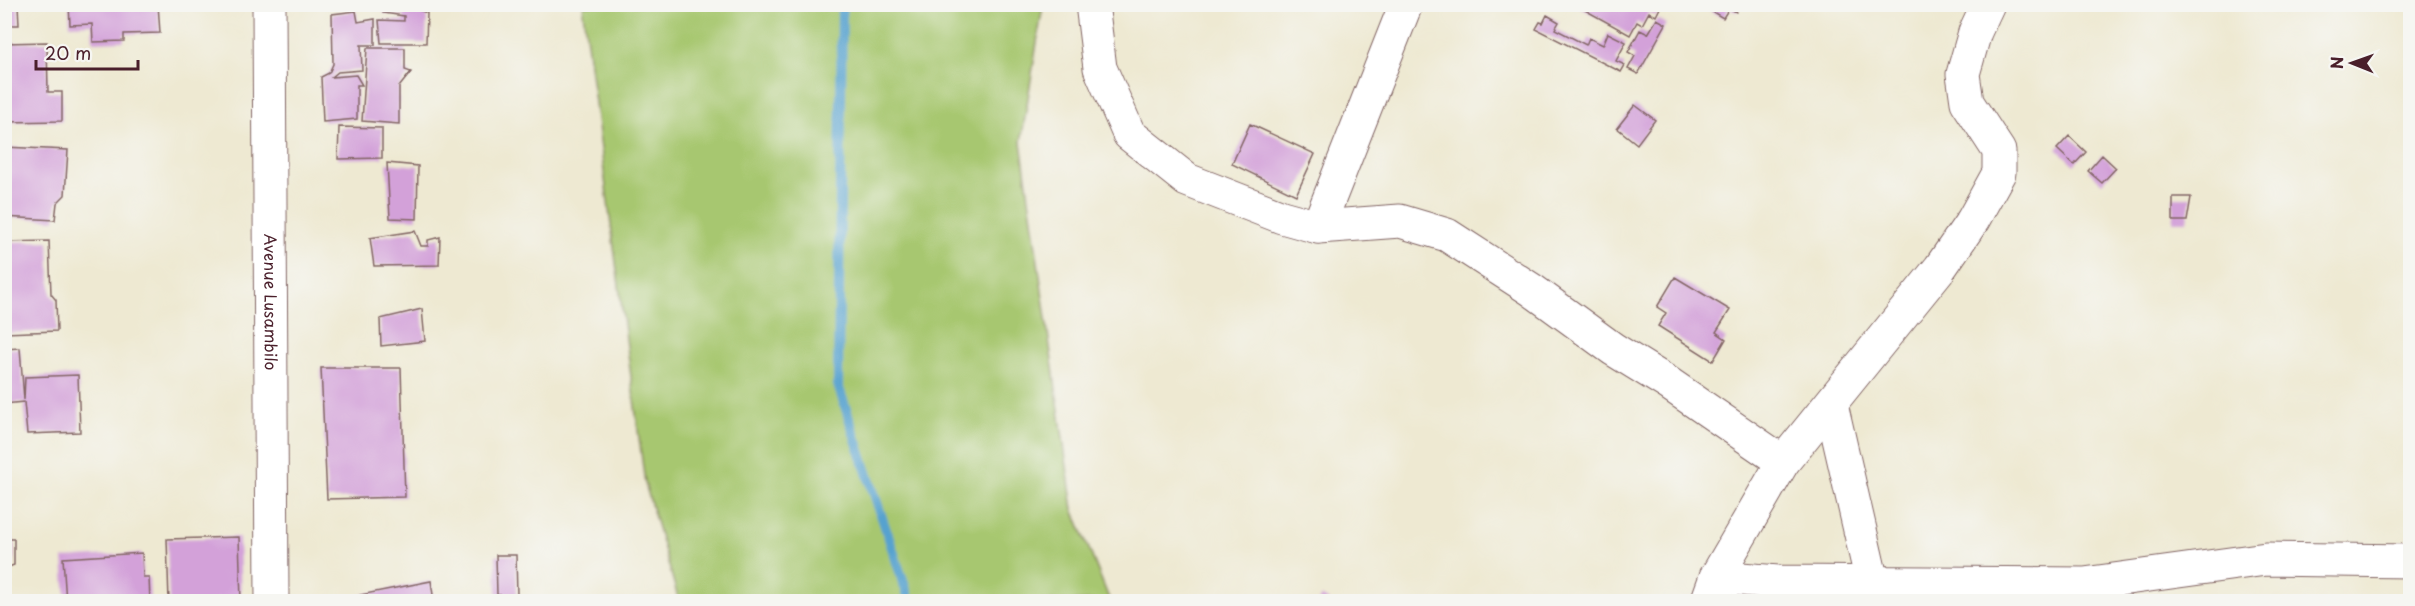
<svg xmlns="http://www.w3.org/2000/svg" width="2415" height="606" font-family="'Playpen Sans',sans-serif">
<rect width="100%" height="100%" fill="#f6f6f2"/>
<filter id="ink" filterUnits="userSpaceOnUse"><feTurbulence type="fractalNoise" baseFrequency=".0167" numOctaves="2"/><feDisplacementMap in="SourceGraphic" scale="12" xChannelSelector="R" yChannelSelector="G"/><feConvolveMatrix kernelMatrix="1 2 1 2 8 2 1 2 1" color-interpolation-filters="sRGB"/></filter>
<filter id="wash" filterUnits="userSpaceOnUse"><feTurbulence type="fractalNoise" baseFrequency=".008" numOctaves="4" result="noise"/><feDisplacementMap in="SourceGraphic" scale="24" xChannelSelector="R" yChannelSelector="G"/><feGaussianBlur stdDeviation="1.35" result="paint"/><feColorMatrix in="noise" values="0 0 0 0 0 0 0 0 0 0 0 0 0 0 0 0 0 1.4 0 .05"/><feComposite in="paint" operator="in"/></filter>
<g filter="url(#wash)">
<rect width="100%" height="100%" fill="#eee9d2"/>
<path fill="#a7c76f" stroke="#78734d" stroke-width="1.5" d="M584,5H1043L1021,142L1073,509L1110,601H679L645,483L583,12Z"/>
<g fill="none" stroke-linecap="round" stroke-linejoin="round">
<path stroke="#57a2cf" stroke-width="10" d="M842,4L838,385L910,602"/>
</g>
<g id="blocks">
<path fill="#d3a1d9" d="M4,4H18L19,25H4Z
M69,4H158L160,33L124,34V41L93,42L92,24L70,25Z
M416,4L418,10L427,13L426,43H381L379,20L404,21V16L383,13L385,6Z
M1574,4H1662L1656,16L1649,12L1642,25L1637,22L1630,35Z
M1699,4H1741L1736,12L1729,8L1723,18Z
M356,11L358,22L375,19V45H361L362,70L338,72L332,77L356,75L362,85H357V119L323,122L321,77L329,73L333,64L332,14Z
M1547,15L1559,22L1555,29L1586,45L1589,38L1603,45L1608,33L1626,42L1616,61L1625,65L1621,72L1536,29L1540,22L1543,23Z
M1657,19L1666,24L1638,74L1628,69L1635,56L1628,52L1640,30L1648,34Z
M47,42L48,92H62V121L4,122V43Z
M367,48H405V70L411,72L399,87V124L362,121Z
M1635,105L1655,120L1637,144L1617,128Z
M1250,124L1315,154L1296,195L1232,164Z
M339,127L382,128V158L338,159Z
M2069,136L2086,152L2074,165L2057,149Z
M4,147L68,150L65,195L57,203L55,220L4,217Z
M2102,155L2116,168L2102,183L2088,171Z
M387,163L418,166L417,219L390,218Z
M2173,197H2191L2187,221H2173Z
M415,231L421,246H428V240L440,237L439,265L374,266L370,238Z
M49,241L51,294L56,300L57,331L4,333V242Z
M1675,277L1730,310L1716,332L1726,339L1713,361L1658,326L1666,313L1657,307Z
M422,309L425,341L381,346L380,319Z
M20,348L24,400L25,377L78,375L80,432L27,434L24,402L4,404V349Z
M321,368H401L405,497L327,499Z
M239,537L241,602H169L167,539Z
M4,539H14V565L4,569Z
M142,553L143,577H149L150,602H66L63,558Z
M496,555H516L517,595H497Z
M431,581L434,602H360V595Z
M1321,596L1331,602H1318Z"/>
</g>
</g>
<g filter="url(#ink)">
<use href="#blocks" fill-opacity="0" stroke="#836665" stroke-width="1.5"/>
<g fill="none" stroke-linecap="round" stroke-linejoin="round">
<defs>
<g id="street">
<path id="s1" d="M269,4L272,602"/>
<path d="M1092,4L1100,68L1129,134L1187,180L1282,217L1318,227L1400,221L1447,235L1532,290L1613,349L1668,383L1783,462"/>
<path d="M1318,227L1406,4"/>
<path d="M1831,404L1872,582"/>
<path d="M1716,577L1778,582L2084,584L2266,559L2410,561"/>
<path d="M1707,602L1716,577L1783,462L1940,268L1973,220L1999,173V151L1967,102L1963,74L1975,32L1988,4"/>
</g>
</defs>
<use href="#street" stroke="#836665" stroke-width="35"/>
<use href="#street" stroke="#fff" stroke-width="33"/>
</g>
</g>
<g text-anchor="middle" stroke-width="4.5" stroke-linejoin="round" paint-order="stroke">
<g font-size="16" fill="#4a1f2b" stroke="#f6f6f2">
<text dy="6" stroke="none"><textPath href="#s1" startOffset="298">Avenue Lusambilo</textPath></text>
</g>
</g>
<rect width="2415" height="606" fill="none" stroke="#f6f6f2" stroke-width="24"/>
<g transform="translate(2352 63) rotate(271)" stroke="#f6f6f2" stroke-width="4.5" paint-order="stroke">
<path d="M0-4.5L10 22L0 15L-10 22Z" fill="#4a1f2b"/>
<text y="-9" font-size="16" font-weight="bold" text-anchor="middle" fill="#4a1f2b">N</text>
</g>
<path d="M36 60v9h102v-9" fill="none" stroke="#4a1f2b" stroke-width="3"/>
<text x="45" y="60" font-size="18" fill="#4a1f2b" stroke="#f6f6f2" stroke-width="4.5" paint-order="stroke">20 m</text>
</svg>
